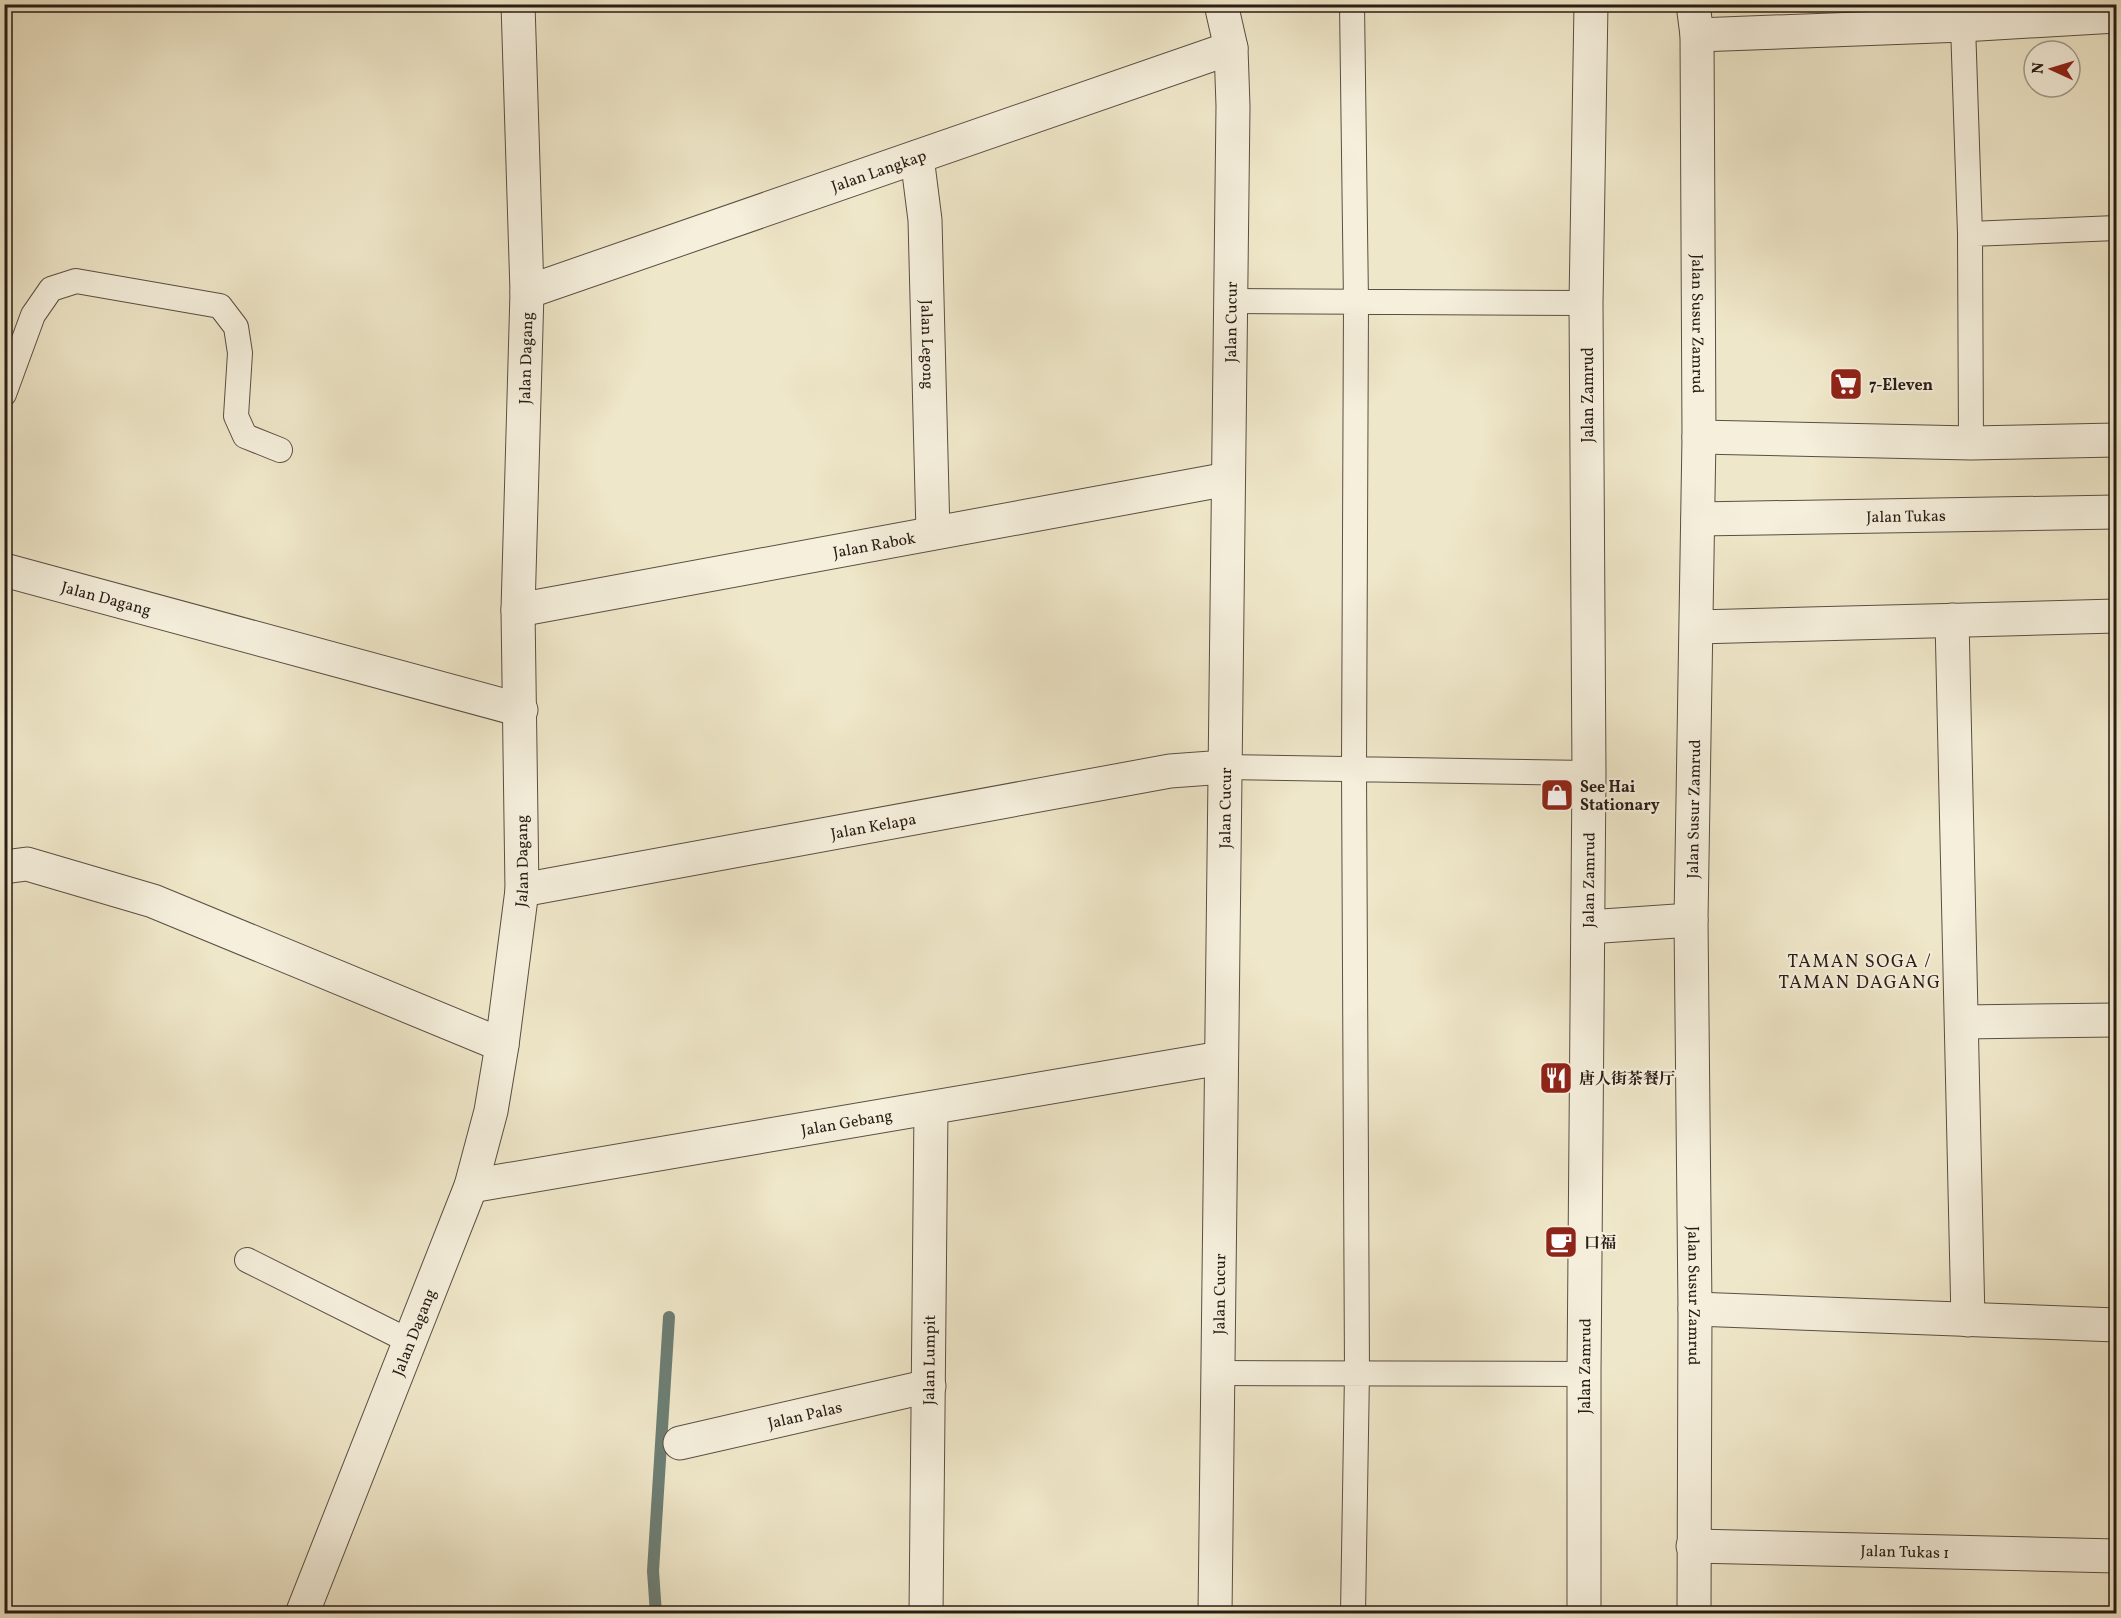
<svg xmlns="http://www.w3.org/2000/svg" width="2121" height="1618" font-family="Vollkorn,'Noto Serif SC',serif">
<rect width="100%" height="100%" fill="#efe7c9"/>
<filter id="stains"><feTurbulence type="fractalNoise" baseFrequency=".00333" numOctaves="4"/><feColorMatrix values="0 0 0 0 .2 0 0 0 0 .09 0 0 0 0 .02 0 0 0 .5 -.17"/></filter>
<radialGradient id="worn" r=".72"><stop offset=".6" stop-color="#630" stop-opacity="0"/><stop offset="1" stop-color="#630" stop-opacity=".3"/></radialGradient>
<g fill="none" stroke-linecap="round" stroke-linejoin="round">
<path stroke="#6d7e74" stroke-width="12" d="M656,1614L653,1571L669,1317"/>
<defs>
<path id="service" d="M1352,4L1356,302L1354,769L1357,1373L1353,1614
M1963,25L1970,234L1971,443
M1970,234L2116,228
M1230,301L1586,303
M4,394L33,315L51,289L76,281L220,306L236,327L240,353L236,416L245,436L280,450
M1225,767L1589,773
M247,1260L409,1341
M1218,1373L1584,1374"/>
<g id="minor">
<path d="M1697,35L1963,25L2116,16"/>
<path id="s1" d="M917,157L925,220L933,533"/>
<path id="s2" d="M527,292L1231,48"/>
<path d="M1699,437L1971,443L2116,440"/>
<path id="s3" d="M1698,519L2116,512"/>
<path id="s4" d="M4,570L521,710"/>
<path id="s5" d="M518,610L1228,479"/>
<path d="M1952,620L1968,1320"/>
<path d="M1697,627L2116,616"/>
<path d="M4,867L27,864L153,901L502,1045"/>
<path id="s6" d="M522,890L1170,771L1225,767"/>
<path d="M1588,927L1691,920"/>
<path d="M1962,1022L2116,1020"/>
<path id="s7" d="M471,1186L1221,1058"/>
<path d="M1695,1309L2116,1325"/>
<path id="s8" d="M680,1443L929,1386"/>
<path id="s9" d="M1693,1546L2116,1556"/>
<path id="s10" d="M926,1614L931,1108"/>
<path id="s11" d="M1215,1614L1233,106L1231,48L1221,4"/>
<path id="s12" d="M1584,1614V1374L1589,773L1586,303L1591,4"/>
</g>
<g id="tertiary">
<path id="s13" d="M1693,4L1697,35L1699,437L1691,920L1695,1309L1694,1614"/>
<path id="s14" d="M302,1614L471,1186L491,1111L502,1045L522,890L518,610L527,292L518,4"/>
</g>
</defs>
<use href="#service" stroke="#5a4f43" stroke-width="26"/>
<use href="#minor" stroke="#5a4f43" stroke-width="35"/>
<use href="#tertiary" stroke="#5a4f43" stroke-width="35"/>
<use href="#service" stroke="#f5efdc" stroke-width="24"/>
<use href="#minor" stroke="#f5efdc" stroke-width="33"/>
<use href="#tertiary" stroke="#f5efdc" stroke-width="33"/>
</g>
<defs>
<symbol id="supermarket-square" viewBox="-11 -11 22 22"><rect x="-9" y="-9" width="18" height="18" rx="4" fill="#8f2418" stroke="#f5efdc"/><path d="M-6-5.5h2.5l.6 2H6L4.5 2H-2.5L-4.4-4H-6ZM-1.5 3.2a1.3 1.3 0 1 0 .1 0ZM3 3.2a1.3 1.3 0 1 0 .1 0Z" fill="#fff"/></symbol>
<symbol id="shop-square" viewBox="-11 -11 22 22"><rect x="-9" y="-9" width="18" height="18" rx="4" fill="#8f2418" stroke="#f5efdc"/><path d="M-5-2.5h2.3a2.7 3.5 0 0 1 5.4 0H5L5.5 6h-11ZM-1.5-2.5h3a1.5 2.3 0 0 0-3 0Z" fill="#fff"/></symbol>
<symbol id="restaurant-square" viewBox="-11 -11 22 22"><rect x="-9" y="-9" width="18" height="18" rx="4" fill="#8f2418" stroke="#f5efdc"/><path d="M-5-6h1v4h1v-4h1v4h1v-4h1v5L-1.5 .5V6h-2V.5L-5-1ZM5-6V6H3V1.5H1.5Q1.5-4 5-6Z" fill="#fff"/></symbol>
<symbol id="cafe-square" viewBox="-11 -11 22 22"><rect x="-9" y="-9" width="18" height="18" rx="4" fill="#8f2418" stroke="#f5efdc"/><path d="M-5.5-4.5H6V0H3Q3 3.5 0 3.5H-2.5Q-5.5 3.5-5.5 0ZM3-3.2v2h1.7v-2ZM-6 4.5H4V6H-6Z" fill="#fff"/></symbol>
</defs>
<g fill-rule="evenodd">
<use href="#supermarket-square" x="1827" y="365" width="38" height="38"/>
<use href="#shop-square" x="1538" y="776" width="38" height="38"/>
<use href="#restaurant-square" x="1537" y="1059" width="38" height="38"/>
<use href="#cafe-square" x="1542" y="1223" width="38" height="38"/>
</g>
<g text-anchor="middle" stroke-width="4.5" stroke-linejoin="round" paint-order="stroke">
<g font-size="16" fill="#291c16" stroke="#f5efdc">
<text dy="6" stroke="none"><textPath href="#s2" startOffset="372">Jalan Langkap</textPath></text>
<text dy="6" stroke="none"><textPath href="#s11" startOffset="1292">Jalan Cucur</textPath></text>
<text dy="6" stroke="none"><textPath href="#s13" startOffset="320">Jalan Susur Zamrud</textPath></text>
<text dy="6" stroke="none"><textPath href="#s1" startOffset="188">Jalan Legong</textPath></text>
<text dy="6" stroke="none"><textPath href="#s14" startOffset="1293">Jalan Dagang</textPath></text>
<text transform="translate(1587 395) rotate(-90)" y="6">Jalan Zamrud</text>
<text dy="6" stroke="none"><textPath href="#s3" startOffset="208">Jalan Tukas</textPath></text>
<text dy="6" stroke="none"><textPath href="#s5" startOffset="362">Jalan Rabok</textPath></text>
<text dy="6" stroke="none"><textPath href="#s4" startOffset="106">Jalan Dagang</textPath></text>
<text dy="6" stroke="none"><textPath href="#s11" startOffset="806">Jalan Cucur</textPath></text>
<text transform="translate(1693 809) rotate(-89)" y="6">Jalan Susur Zamrud</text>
<text dy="6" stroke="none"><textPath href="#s6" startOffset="357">Jalan Kelapa</textPath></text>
<text dy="6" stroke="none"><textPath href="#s14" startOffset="790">Jalan Dagang</textPath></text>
<text dy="6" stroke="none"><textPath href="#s12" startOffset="734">Jalan Zamrud</textPath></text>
<text dy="6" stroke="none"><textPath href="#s7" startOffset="381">Jalan Gebang</textPath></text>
<text dy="6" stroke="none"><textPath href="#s11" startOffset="320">Jalan Cucur</textPath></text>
<text dy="6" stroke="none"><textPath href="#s13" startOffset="1292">Jalan Susur Zamrud</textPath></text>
<text dy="6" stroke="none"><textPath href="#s14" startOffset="303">Jalan Dagang</textPath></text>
<text dy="6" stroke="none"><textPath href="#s10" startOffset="254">Jalan Lumpit</textPath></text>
<text dy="6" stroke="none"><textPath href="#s12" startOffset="248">Jalan Zamrud</textPath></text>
<text dy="6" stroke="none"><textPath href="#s8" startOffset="128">Jalan Palas</textPath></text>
<text dy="6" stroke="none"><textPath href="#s9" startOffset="212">Jalan Tukas 1</textPath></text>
</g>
<g font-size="16" font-weight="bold" fill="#291c16" stroke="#f5efdc" text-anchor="start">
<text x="1869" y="390">7-Eleven</text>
<text x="1580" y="792">See Hai<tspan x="1580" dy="18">Stationary</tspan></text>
<text x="1579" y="1084">唐人街茶餐厅</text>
<text x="1584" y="1248">口福</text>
</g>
<g font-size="18" letter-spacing="1.5" fill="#291c16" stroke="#f5efdc">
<text x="1860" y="967">TAMAN SOGA /<tspan x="1860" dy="21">TAMAN DAGANG</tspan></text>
</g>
</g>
<rect width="2121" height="1618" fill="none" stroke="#efe7c9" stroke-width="24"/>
<rect x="6" y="6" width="2109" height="1606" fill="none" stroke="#291c16" stroke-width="3"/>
<rect x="12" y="12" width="2097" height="1594" fill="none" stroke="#291c16" stroke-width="1.5"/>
<g transform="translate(2052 69) rotate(274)"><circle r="28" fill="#f5efdc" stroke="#a39b8d" stroke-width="1.5"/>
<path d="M0-4.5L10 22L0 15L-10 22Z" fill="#8f2418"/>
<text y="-9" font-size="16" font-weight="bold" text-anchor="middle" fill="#291c16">N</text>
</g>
<rect width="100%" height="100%" filter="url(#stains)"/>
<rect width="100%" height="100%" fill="url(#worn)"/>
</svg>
